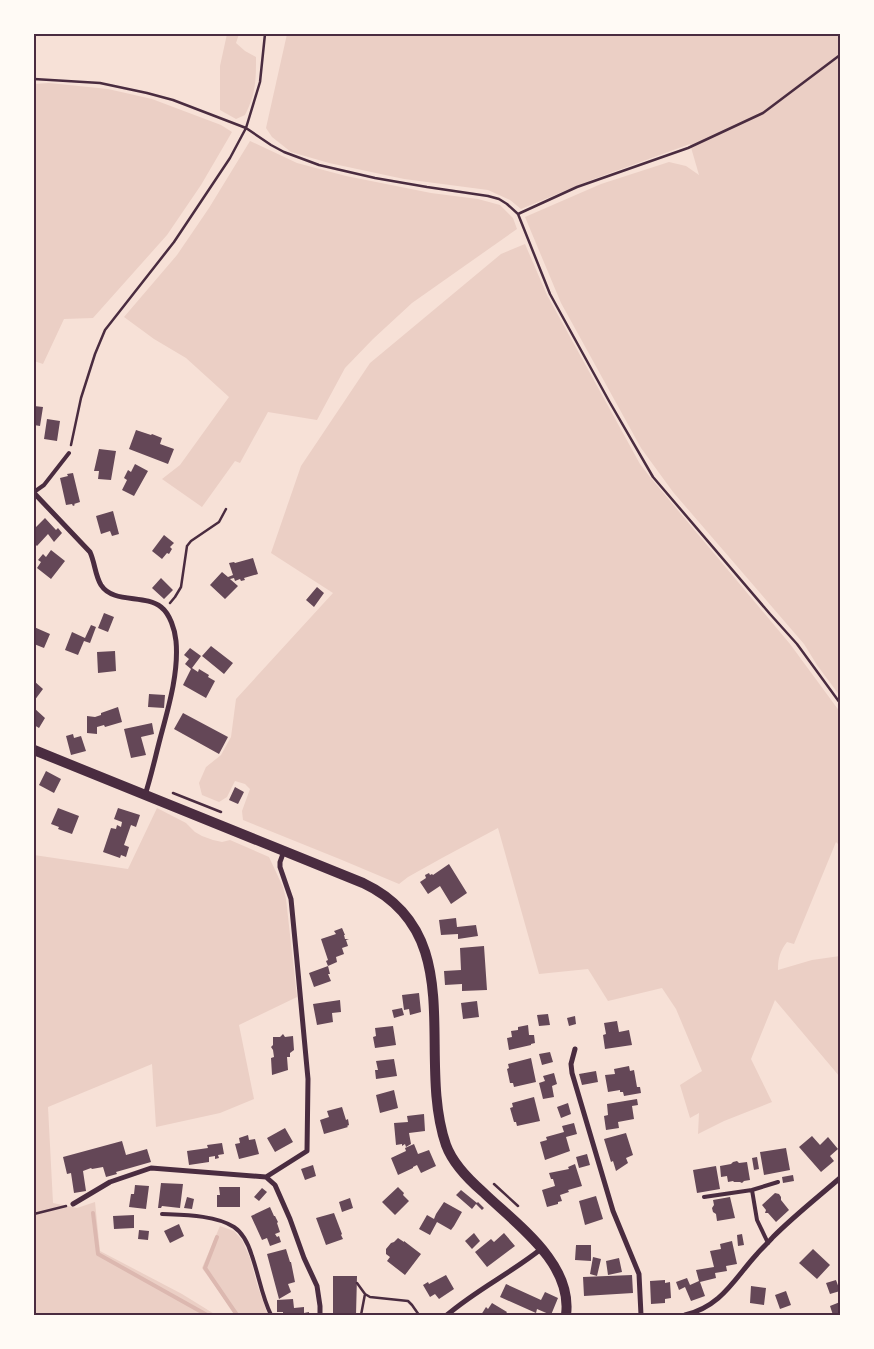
<svg xmlns="http://www.w3.org/2000/svg" width="874" height="1349" font-family="Helvetica,sans-serif">
<rect width="100%" height="100%" fill="#f7e1d7"/>
<path fill="#ebcfc5" d="M227,34H239L236,43L245,51L256,57C256,80 256,94 245,115L236,119L220,110V66Z
M287,34H840V696L817,665L804,644L673,492L641,448L561,303L525,217L601,184L669,162L686,166L699,175L690,144L594,179L521,209L510,200L488,190L404,179L329,163L291,152L272,137L266,128Z
M49,83L108,89L152,99L221,125L232,132L201,185L167,235L93,318L64,319L43,364L34,361V84Z
M250,141L297,163L346,176L431,193L478,199L500,205L513,218L517,229L412,303L373,339L345,368L317,420L268,412L240,463L235,461L202,507L162,479L180,465L229,397L186,358L154,339L124,317L177,255L209,208Z
M525,244L547,295L640,464L650,477L790,644L840,712V846L836,842L794,944L787,942C780,951 778,958 778,970L812,960L840,956V1077L775,1000L751,1059L772,1102L724,1121L698,1134L699,1113L690,1118L680,1085L702,1071L676,1009L662,988L608,1001L588,969L539,974L498,828L442,858L408,877L399,884L342,860L243,820L242,811L250,789L245,784L235,781L227,797L219,802L202,795L199,783L206,767L221,755L231,737L236,699L333,593L271,553L301,466L370,363L501,254Z
M157,808L186,823L195,832L202,836L213,840L222,842L230,840L269,857L283,887L286,899L297,997L239,1025L254,1099L220,1113L156,1127L152,1064L48,1107L53,1203L77,1208L95,1202L100,1251L182,1294L216,1315H34V855L128,869Z
M220,1226L234,1231L242,1240L250,1258L257,1284L268,1315H236L202,1268Z"/>
<g fill="none" stroke-linecap="round" stroke-linejoin="round">
<path stroke="#dcb8b0" stroke-width="4" d="M93,1213L98,1254L207,1315
M217,1237L205,1268L237,1315"/>
</g>
<path fill="#644757" d="M34,406L43,407L40,426L34,425Z
M47,419L60,421L57,441L44,439Z
M136,430L151,435L152,434L162,438L160,444L174,449L168,464L129,449Z
M99,449L116,451L111,480L98,479L99,471H94Z
M135,464L148,471L134,496L122,490L127,480L124,478L128,470L131,472Z
M73,473L80,502L74,504L75,505L73,506L72,504L66,505L60,478L68,476L67,474Z
M113,511L119,534L112,536L110,531L101,534L96,516Z
M45,518L56,530L58,528L62,533L54,542L48,534L37,546L34,543V529Z
M164,535L174,543L170,547L172,549L169,554L167,553L162,559L152,551Z
M51,550L65,561L51,579L37,568L41,562L38,560L43,554L46,557Z
M253,558L258,574L244,578L245,580L241,581L240,579L235,581L234,578L230,579L238,586L225,599L210,585L222,572L228,577L233,575L229,563L234,562L235,563Z
M161,578L173,590L164,599L152,588Z
M317,587L324,593L314,607L306,600Z
M104,613L114,617L108,632L98,628Z
M91,625L96,627L90,643L84,641L78,655L65,650L72,632L85,638Z
M34,627L50,634L44,648L34,644Z
M211,646L233,663L224,674L202,656Z
M190,648L201,656L192,668L198,672L199,669L209,675L208,677L215,681L206,698L183,685L191,669L185,664L189,659L184,655Z
M115,651L116,671L98,673L97,652Z
M34,681L43,689L34,701Z
M149,694L165,695L164,708L148,707Z
M118,707L122,722L105,727L104,725L97,727V734L87,733V716L95,717L101,715V713Z
M34,708L45,718L39,728L34,725Z
M183,713L228,737L219,754L174,729Z
M152,723L154,734L141,737L146,755L131,758L124,729Z
M73,734L74,738L81,736L86,751L71,755L66,736Z
M46,771L61,779L54,793L39,785Z
M235,787L244,792L238,804L229,800Z
M58,808L79,816L72,834L58,829L59,827L51,824Z
M118,808L140,815L136,827L131,825L124,845L129,847L126,857L121,855L120,858L103,852L111,828L116,829L117,825L121,827L122,822L114,819Z
M449,864L467,893L451,904L440,886L428,894L420,882L426,878L425,875L429,873L430,875L432,874L433,875Z
M456,918L457,927L476,925L478,936L458,939V934L441,935L439,920Z
M342,928L345,935H344L345,939H349L346,940L348,946L342,948L344,954L336,957L337,962L328,966L330,974H328L331,981L314,987L309,973L328,966L326,961L328,960L321,939L336,934L334,931Z
M484,946L487,990L462,991V984L445,985L444,971L461,970L460,948Z
M419,993L421,1012L410,1015L409,1009L404,1010L402,995Z
M340,1000L341,1012L332,1013L333,1022L317,1025L313,1004Z
M477,1001L479,1017L463,1019L461,1003Z
M402,1008L404,1015L394,1018L392,1010Z
M548,1014L550,1025L539,1026L537,1015Z
M575,1016L576,1024L569,1026L567,1018Z
M617,1021L619,1032L629,1030L632,1045L605,1049L603,1035L606,1034L604,1023Z
M528,1025L529,1035H534L535,1043L531,1044V1045L509,1050L507,1038L512,1037L511,1031L518,1030V1027Z
M393,1026L396,1045L375,1048L373,1037L376,1036L375,1028Z
M283,1034L285,1037L293,1036L294,1050L290,1053V1057H287L288,1070L272,1075L271,1058L274,1057L273,1050L271,1047L273,1045V1037H280Z
M550,1052L553,1062L542,1065L539,1054Z
M531,1058L536,1082L514,1087L513,1083H510L507,1069L509,1068L508,1064Z
M394,1059L397,1076L376,1079L375,1070H378L376,1061Z
M629,1066L630,1071L634,1070L637,1087H640L641,1093L624,1096L623,1092H620V1090L608,1092L605,1075L615,1074L614,1069Z
M596,1071L598,1082L582,1085L579,1074Z
M554,1073L557,1084L552,1086L554,1097L543,1099L539,1083L545,1081L543,1076Z
M394,1090L398,1108L380,1113L376,1095Z
M534,1097L540,1121L517,1126L516,1122H514L510,1108L513,1107L512,1103Z
M637,1099L638,1105L632,1106L634,1119L618,1122L619,1128L606,1130L604,1116L608,1115L607,1104Z
M568,1103L571,1114L561,1118L557,1107Z
M342,1107L346,1120L348,1119L349,1125L347,1126L348,1127L324,1134L320,1120L329,1117L327,1111Z
M424,1114L425,1131L409,1133L411,1144L406,1147L405,1144L402,1146V1144L396,1145L394,1123L408,1122L407,1116Z
M574,1123L577,1134L566,1137L570,1151L545,1160L540,1142L547,1140L546,1137L564,1132L562,1126Z
M285,1128L293,1142L275,1152L267,1138Z
M626,1133L633,1155L626,1158L628,1163L616,1171L613,1161L611,1162L604,1139Z
M248,1135L249,1140L255,1139L259,1154L239,1159L235,1144L240,1143L239,1138Z
M812,1136L820,1145L828,1137L838,1149L830,1156L834,1161L821,1172L799,1147Z
M122,1141L126,1155L147,1149L151,1162L116,1172L117,1174L106,1177L103,1167L92,1169L91,1168L83,1171L86,1191L74,1193L71,1173L67,1174L63,1157Z
M222,1143L224,1154L218,1155L219,1158L215,1159V1156L209,1157V1162L189,1165L187,1151L208,1148L207,1145Z
M414,1144L418,1154L429,1150L436,1166L421,1173L417,1165L413,1167V1168L398,1175L391,1158L406,1151L405,1148Z
M786,1148L790,1170L764,1175L760,1152Z
M587,1154L590,1165L579,1168L576,1157Z
M757,1157L759,1169L754,1170L752,1158Z
M737,1161L739,1163L747,1162L750,1180L744,1181L742,1183L740,1182H734L733,1181L728,1182L727,1176L721,1177L720,1166L731,1164L733,1162Z
M575,1164L582,1186L568,1190L569,1192L560,1195L562,1201L558,1202V1204L547,1207L542,1190L555,1186L553,1179H551L549,1173L569,1169L568,1167Z
M313,1165L316,1176L305,1180L301,1169Z
M716,1166L720,1189L697,1193L693,1170Z
M793,1175L794,1181L783,1183L782,1177Z
M161,1183L183,1184L180,1208L162,1206L161,1208H158Z
M135,1185L149,1186L146,1209L129,1207L131,1194H134Z
M219,1187H240V1207H217V1195H220Z
M398,1187L404,1193L403,1195L409,1201L395,1215L382,1202Z
M262,1188L267,1192L259,1201L254,1197Z
M461,1190L477,1203L478,1202L484,1208L482,1210L476,1204L472,1209L456,1195Z
M775,1193L779,1194L781,1197V1200L789,1210L776,1222L768,1213H765L766,1210L762,1205Z
M596,1196L603,1219L585,1225L579,1201Z
M187,1197L194,1199L192,1209L184,1208Z
M730,1197L735,1218L717,1221L716,1214L713,1212L712,1208L714,1205L713,1200Z
M350,1198L353,1208L342,1212L339,1202Z
M444,1202L462,1212L454,1226L451,1230L437,1222L430,1235L419,1229L427,1215L434,1219L436,1214Z
M270,1207L274,1216H275L278,1222L277,1223L280,1232L275,1234L277,1237L279,1236L281,1242L270,1246L267,1238L262,1240L251,1216Z
M334,1213L342,1234L341,1235L343,1239L326,1245L316,1218Z
M134,1215V1228L114,1229L113,1216Z
M179,1224L184,1236L170,1243L164,1231Z
M139,1230L149,1231L148,1240L138,1239Z
M474,1233L480,1241L472,1249L465,1241Z
M504,1233L515,1246L487,1267L475,1252L491,1239L494,1242Z
M742,1234L744,1245L738,1246L737,1235Z
M398,1238L404,1242V1241L421,1254L405,1275L387,1261L390,1257L386,1254V1249L391,1243L394,1242Z
M732,1241L737,1264L726,1266L727,1271L715,1273L716,1278L700,1282L705,1296L691,1301L685,1287L679,1290L676,1282L687,1278L690,1285L699,1281L696,1270L714,1267L710,1251L721,1249L720,1244Z
M576,1245H591V1261L575,1260Z
M286,1249L290,1262H291L295,1282L288,1284L291,1292L279,1299L267,1254Z
M813,1249L830,1265L817,1279L799,1263Z
M593,1257L601,1259L597,1276L590,1274Z
M619,1258L622,1272L608,1275L606,1261Z
M446,1275L454,1289L439,1299L435,1294L430,1297L423,1285L428,1282L429,1284Z
M632,1275L633,1293L584,1296L583,1277Z
M333,1276H357L356,1315H333Z
M665,1280V1283L670,1282L671,1298L665,1299V1303L651,1304L650,1281Z
M836,1280L840,1291L830,1294L826,1283Z
M506,1284L541,1300L545,1292L558,1298L551,1315L537,1309L536,1313L500,1297Z
M751,1286L766,1288L764,1305L750,1303Z
M786,1291L791,1305L780,1309L775,1295Z
M293,1299L294,1308L304,1307V1313L309,1312V1315H283V1312H277V1300Z
M840,1302V1315H833L830,1306Z
M492,1303L507,1312L505,1315H481L486,1307L488,1309Z"/>
<g fill="none" stroke-linecap="round" stroke-linejoin="round">
<path stroke="#4a2c40" stroke-width="2.5" d="M34,79L100,83L147,93L173,100L246,128L271,145L284,152L319,165L375,178L427,187L488,196L499,199L507,204L518,214L550,294L609,401L653,477L770,614L797,644L840,703
M518,214L577,187L688,148L763,113L840,55
M71,445L81,398L95,354L105,330L174,242L230,158L246,128L260,82L265,34
M170,603L175,597L181,587L187,546L191,541L219,522L226,509
M173,793L221,812
M494,1184L518,1206
M34,1214L66,1206
M357,1283L365,1294L370,1297L408,1301L412,1305L419,1315
M361,1315L365,1294"/>
<path stroke="#4a2c40" stroke-width="4" d="M34,492L44,485L69,453
M752,1190L778,1182
M704,1197L752,1190L757,1220L768,1243
M162,1214C184,1215 215,1215 234,1227C243,1233 249,1246 252,1256C259,1276 262,1297 271,1315"/>
<path stroke="#4a2c40" stroke-width="5" d="M34,493L90,552C95,563 95,575 101,585C113,604 145,594 161,607C170,614 175,630 176,641C179,673 168,709 160,739C155,758 151,777 145,795
M575,1049L571,1064L572,1073L613,1211L639,1274L641,1315
M266,1177L275,1185L290,1219L304,1258L317,1286L320,1306V1315
M73,1204L110,1182L151,1168L266,1177L307,1151L308,1079L297,961L291,899L280,867V862L284,851
M447,1315C476,1290 511,1273 541,1249
M685,1315C722,1306 734,1279 757,1254C762,1248 768,1243 773,1237C794,1216 818,1197 840,1178"/>
<path stroke="#4a2c40" stroke-width="10" d="M34,750L363,883C471,934 415,1055 446,1145C453,1164 468,1179 483,1192C516,1224 573,1263 566,1315"/>
</g>
<rect width="874" height="1349" fill="none" stroke="#fffaf5" stroke-width="70"/>
<rect x="35" y="35" width="804" height="1279" fill="none" stroke="#4a2c40" stroke-width="2"/>
</svg>
